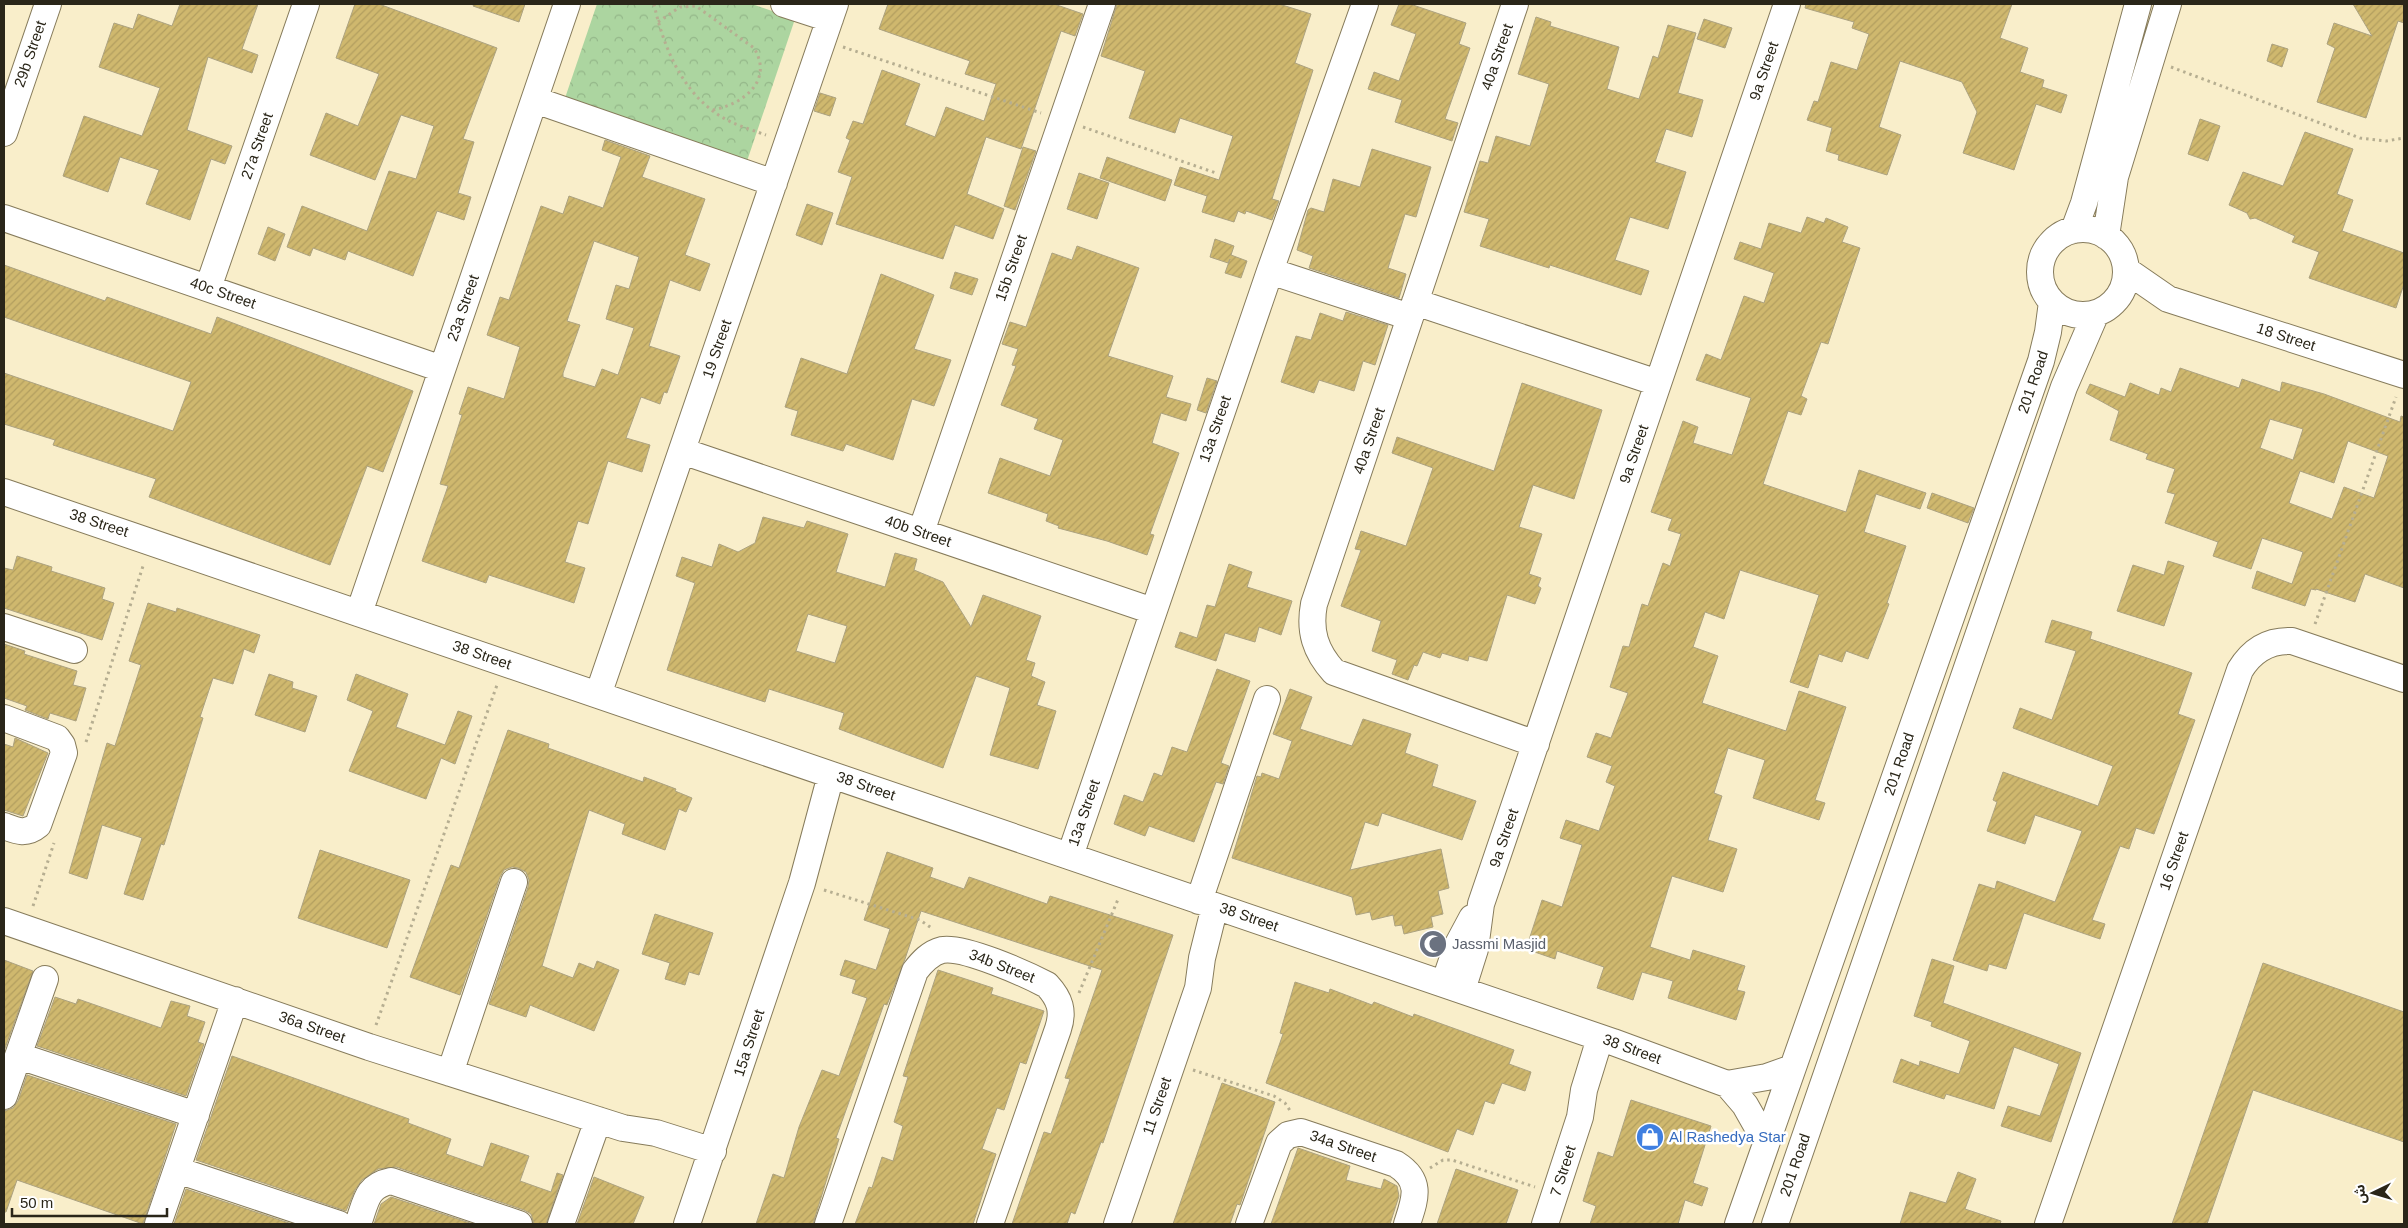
<svg xmlns="http://www.w3.org/2000/svg" width="2408" height="1228" font-family="Helvetica,'Noto Sans Arabic',sans-serif">
<defs>
<pattern id="park-crowns" width="20" height="18" patternUnits="userSpaceOnUse" patternTransform="scale(1.25)"><rect width="20" height="18" fill="#acd5a0"/><path d="M2 6a3 3 0 1 1 6 0M12 15a3 3 0 1 1 6 0" fill="none" stroke="#94b789"/></pattern>
<pattern id="building-hatch" width="6" height="6" patternUnits="userSpaceOnUse" patternTransform="scale(1.25)"><rect width="6" height="6" fill="#cfb86e"/><path d="M-1 1l2-2M0 6l6-6M5 7l2-2" fill="none" stroke="#b29e5f"/></pattern>
</defs>
<rect width="100%" height="100%" fill="#f9eeca"/>
<path fill="url(#park-crowns)" d="M597,4H752L795,19L746,164L564,101Z"/>
<path fill="url(#building-hatch)" stroke="#aca280" fill-rule="evenodd" d="M180,4H258L242,49L258,55L252,73L208,57L187,130L232,146L225,164L211,159L190,220L146,204L159,170L120,157L108,192L63,176L84,116L142,136L160,88L99,67L114,23L133,29L138,14L172,26Z
M355,4H379L497,48L463,139L474,142L458,193L471,197L464,220L437,211L413,276L348,251L345,260L313,248L310,256L287,247L302,206L367,231L389,171L416,179L434,126L401,115L375,180L310,155L326,113L358,126L379,74L336,58Z
M474,4H525L519,22L473,6Z
M888,4H1054L1083,14L1075,36L1061,31L1021,149L986,137L967,194L1004,209L993,239L955,225L943,259L836,224L852,177L838,172L850,140L846,138L853,121L863,124L882,70L920,84L905,125L935,137L946,107L984,121L996,84L965,74L970,61L879,29Z
M1117,4H1279L1311,14L1295,63L1313,70L1272,199L1279,201L1272,220L1246,211L1245,214L1238,211L1234,222L1202,212L1207,196L1174,185L1180,167L1219,180L1233,136L1180,118L1175,133L1129,118L1145,71L1101,56Z
M1399,4H1410L1466,23L1459,44L1470,48L1445,119L1458,123L1452,141L1395,122L1402,100L1368,89L1374,72L1399,81L1416,34L1391,25Z
M1806,4H2012L2000,38L2028,48L2020,72L2044,80L2042,87L2067,95L2061,113L2036,104L2014,170L1963,153L1977,112L1962,82L1900,61L1879,127L1901,135L1887,175L1838,160L1839,155L1826,151L1832,128L1807,120L1814,101L1818,102L1831,62L1857,70L1869,34L1852,28L1854,22L1805,8Z
M2353,4H2404V23L2398,21L2366,118L2317,102L2335,48L2327,44L2334,23L2372,36Z
M1536,17L1551,22L1550,26L1619,47L1607,89L1639,99L1653,56L1658,58L1668,25L1696,33L1678,93L1703,100L1697,121L1692,137L1666,129L1655,162L1686,172L1668,229L1630,217L1615,260L1649,271L1641,295L1550,265L1549,268L1480,246L1489,219L1464,212L1480,161L1488,163L1496,136L1530,146L1549,84L1518,74Z
M1704,19L1732,28L1725,48L1697,39Z
M2272,44L2288,49L2282,67L2267,61Z
M820,93L836,98L830,116L814,111Z
M2200,119L2220,126L2208,161L2188,154Z
M2305,132L2353,149L2337,194L2353,200L2342,231L2404,253V284L2396,308L2309,278L2319,252L2292,242L2295,236L2255,218L2250,219L2247,213L2229,205L2243,172L2283,186Z
M605,140L650,156L642,177L705,199L685,255L710,264L700,291L670,280L649,346L680,356L667,393L664,392L660,404L641,397L626,438L650,445L642,472L608,461L588,524L578,521L565,562L585,568L574,603L489,575L486,583L422,561L448,486L440,484L462,415L459,414L468,387L504,399L520,347L487,335L500,297L509,300L541,206L563,214L569,196L603,208L621,157L602,150ZM594,241L639,257L629,289L616,285L606,319L634,328L618,375L602,369L595,387L563,377V373L580,325L567,321Z
M1023,147L1036,151L1015,210L1004,206Z
M1372,149L1431,167L1416,217L1405,214L1388,268L1406,274L1399,298L1309,268L1313,256L1297,250L1308,210L1311,208L1324,212L1333,179L1360,187Z
M1107,157L1172,180L1165,201L1100,178Z
M1079,173L1109,183L1097,219L1067,209Z
M807,204L833,213L822,245L796,235Z
M1807,217L1824,223L1826,218L1848,227L1842,242L1860,248L1828,344L1821,342L1801,396L1807,399L1801,415L1788,411L1763,484L1846,512L1859,470L1926,493L1920,509L1876,494L1864,532L1906,546L1887,603L1889,604L1868,659L1846,651L1842,662L1819,654L1808,688L1790,682L1819,595L1740,570L1724,619L1705,612L1693,647L1718,656L1702,703L1786,731L1799,691L1846,707L1815,800L1825,803L1819,820L1753,798L1765,760L1728,748L1714,793L1722,796L1708,840L1737,849L1723,892L1672,876L1650,947L1690,960L1693,950L1745,966L1737,990L1745,992L1736,1020L1668,998L1673,981L1642,972L1633,1000L1597,988L1604,967L1557,951L1555,959L1526,949L1542,900L1562,907L1582,845L1560,838L1566,820L1599,831L1615,786L1606,782L1612,766L1587,757L1596,733L1611,738L1628,693L1610,687L1623,646L1629,647L1642,604L1648,606L1663,563L1670,566L1681,534L1668,530L1672,519L1651,512L1683,421L1698,427L1693,443L1732,455L1751,398L1696,380L1706,354L1721,360L1744,296L1764,303L1774,273L1734,259L1740,242L1761,249L1769,223L1801,233Z
M268,227L285,234L275,261L258,254Z
M1215,239L1234,246L1231,255L1247,261L1241,278L1225,273L1230,259L1228,263L1210,257Z
M1077,246L1139,268L1108,356L1173,376L1166,397L1191,404L1186,421L1161,413L1152,443L1179,453L1150,534L1154,535L1147,555L1107,541L1058,528L1059,526L1046,521L1048,514L988,493L1000,458L1050,476L1063,440L1034,429L1038,419L1001,405L1016,366L1012,365L1018,349L1002,344L1010,322L1026,327L1052,253L1072,260Z
M4,265L105,301L107,297L211,334L217,317L413,391L383,472L367,466L330,565L149,497L156,479L53,445L55,440L4,424V373L173,431L191,382L4,317Z
M955,272L978,279L972,295L950,288Z
M881,274L934,295L914,349L951,360L934,406L912,399L893,460L846,444L843,451L791,435L798,411L785,407L801,358L847,374Z
M1346,312L1388,325L1375,365L1363,361L1354,391L1319,380L1314,393L1281,382L1296,336L1311,340L1320,313L1343,321Z
M2180,368L2239,388L2242,379L2280,392L2282,382L2324,394L2400,422L2401,416L2404,417V588L2365,574L2355,602L2316,589V590L2311,589L2305,606L2252,588L2257,571L2292,584L2303,552L2262,538L2251,569L2213,556L2218,542L2165,523L2175,494L2167,492L2175,469L2146,459L2148,454L2110,440L2119,411L2086,393L2090,384L2125,397L2130,383L2159,395L2161,388L2171,392ZM2270,419L2303,429L2293,460L2260,448ZM2348,441L2388,456L2374,498L2344,487L2332,519L2289,503L2300,471L2334,483Z
M1207,378L1217,381L1206,413L1197,410Z
M1522,383L1602,410L1574,499L1533,485L1519,527L1542,534L1529,574L1541,578L1538,586L1541,588L1535,604L1507,595L1487,661L1469,656L1468,661L1442,653L1440,658L1423,652L1417,666L1414,665L1408,680L1392,674L1397,660L1372,651L1381,621L1341,606L1361,550L1355,549L1361,531L1406,546L1433,468L1392,453L1397,437L1494,471Z
M1932,493L1974,508L1968,523L1927,508Z
M763,517L804,528L807,521L848,534L836,572L885,587L895,553L917,559L914,570L943,582L971,627L983,595L1041,616L1026,660L1035,663L1031,676L1045,682L1037,705L1056,711L1038,769L990,755L1010,688L976,676L943,768L839,729L844,713L769,689L765,702L667,670L695,583L676,576L682,557L712,567L719,544L738,552L755,543ZM808,614L847,626L835,663L796,651Z
M17,556L52,567L51,571L105,588L102,599L114,603L102,640L4,608V568L13,570Z
M2168,561L2184,566L2164,626L2117,611L2133,565L2164,575Z
M1229,564L1252,572L1247,587L1292,601L1281,635L1259,627L1255,642L1225,633L1216,661L1175,647L1180,632L1197,638L1207,605L1215,607Z
M148,603L176,612L177,608L260,635L254,653L244,649L233,684L213,678L200,717L203,718L164,845L161,844L143,900L124,894L142,838L102,825L87,879L69,873L107,743L115,746L141,665L129,661Z
M2052,620L2092,632L2090,639L2192,673L2178,714L2195,720L2154,834L2136,828L2129,849L2120,846L2092,920L2105,924L2100,939L2024,913L2006,969L1989,964L1987,971L1953,960L1979,884L1995,889L1997,881L2055,902L2082,831L2035,815L2025,844L1987,831L1997,802L1993,800L2003,772L2098,806L2113,766L2013,728L2020,708L2052,720L2076,651L2045,642Z
M4,644L25,651L24,654L77,671L73,685L86,688L76,721L50,713L48,719L25,710L27,706L4,698Z
M1217,669L1250,681L1221,763L1229,766L1223,784L1216,782L1194,842L1149,826L1145,836L1114,824L1124,795L1143,802L1154,773L1162,776L1172,747L1187,752Z
M269,674L293,682L292,688L317,696L305,732L255,715Z
M356,674L408,694L396,727L445,745L458,711L472,716L455,764L441,758L426,799L349,771L373,711L347,700Z
M1290,689L1312,697L1300,729L1352,746L1363,719L1411,734L1405,753L1438,765L1432,786L1476,801L1462,840L1382,813L1378,826L1365,822L1350,870L1441,849L1449,888L1438,891L1443,914L1431,917L1433,927L1404,934L1402,925L1395,926L1393,915L1372,920L1370,912L1356,915L1352,897L1232,858L1257,776L1261,777L1262,773L1279,779L1292,741L1273,734Z
M508,730L549,744L548,748L643,782L644,777L676,789L675,791L692,798L686,812L679,809L665,850L622,834L625,824L589,810L542,966L573,978L579,963L594,969L597,961L619,970L594,1031L530,1005L526,1017L489,1004L528,887L529,880L526,872L518,868L512,867L504,870L500,877L460,995L410,977L451,865L459,868Z
M15,738L48,753L23,816L4,810V744L13,747Z
M320,850L410,880L387,948L298,918Z
M887,852L933,868L930,877L964,889L969,877L1047,904L1050,896L1173,935L1103,1143L1101,1142L1075,1214L1071,1212L1067,1224H1012L1044,1132L1051,1134L1070,1079L1065,1078L1102,970L921,911L905,959L887,1005L884,1004L836,1138L839,1139L813,1224H756L773,1174L784,1178L799,1127L822,1070L839,1076L867,998L852,993L856,980L840,975L845,960L876,970L890,929L864,920Z
M655,914L713,933L699,975L689,972L685,985L665,979L670,963L642,954Z
M1932,959L1954,966L1943,1003L2081,1053L2051,1142L2001,1126L2008,1106L2040,1116L2059,1064L2014,1047L1994,1109L1946,1094L1944,1099L1893,1082L1901,1059L1919,1066L1920,1061L1959,1074L1970,1041L1931,1026L1932,1022L1914,1016Z
M4,960L33,971L4,1051Z
M2263,963L2404,1012V1142L2253,1090L2207,1224H2172Z
M938,970L993,988L991,994L1044,1011L1026,1064L1020,1062L1004,1110L997,1108L982,1149L996,1154L973,1224H855L869,1187L872,1188L882,1157L893,1161L903,1126L894,1122L908,1077L903,1076Z
M1295,982L1329,993L1330,989L1372,1005L1374,1002L1413,1017L1414,1014L1514,1050L1509,1064L1531,1072L1525,1091L1502,1083L1494,1104L1485,1101L1473,1135L1457,1129L1448,1152L1266,1083L1283,1034L1280,1033Z
M55,997L76,1004L78,999L161,1028L171,1001L190,1006L187,1016L205,1022L198,1042L204,1044L186,1096L37,1046Z
M232,1056L409,1119L408,1123L451,1139L446,1154L483,1167L491,1143L529,1156L520,1181L551,1192L557,1173L563,1175L546,1224H534L531,1214L524,1210L396,1167L378,1169L362,1180L355,1190L346,1211L196,1160Z
M27,1075L176,1124L143,1224L17,1180L6,1212H4V1111L13,1108L18,1101Z
M1222,1083L1275,1102L1240,1205L1237,1204L1230,1224H1173Z
M1631,1100L1711,1126L1693,1183L1708,1188L1702,1206L1685,1200L1678,1224H1590L1596,1206L1583,1201L1598,1152L1613,1157Z
M1298,1148L1350,1166L1346,1180L1381,1189L1384,1179L1397,1186L1399,1196L1390,1224H1271Z
M1456,1169L1518,1190L1506,1224H1437Z
M1958,1172L1976,1179L1965,1209L2001,1221L2000,1224H1900L1910,1192L1946,1203Z
M594,1177L644,1197L633,1224H577Z
M186,1189L292,1224H174Z
M391,1197L473,1224H374L381,1204Z"/>
<g fill="none" stroke-linecap="round" stroke-linejoin="round">
<defs>
<path id="minor" d="M784,4L830,19
M1515,4L1314,604C1309,631 1315,651 1334,672L1536,744
M535,100L774,183
M4,133L48,4
M4,218L442,369
M2040 272a43 43 0 1 1 86 0a43 43 0 1 1-86 0Z
M2074,230L2084,203L2138,4
M2106,236L2115,177L2168,4
M2126,270L2168,299L2404,375
M1270,271L1410,317
M208,288L306,4
M1415,302L1658,383
M682,451L1153,611
M4,492L1613,1042L1727,1084L1767,1077L1792,1068
M921,532L1102,4
M359,613L567,4
M4,627L74,650
M598,695L835,4
M4,718L57,738L62,745L64,753L38,825C26,835 17,831 4,826
M1070,856L1270,271L1365,4
M1199,901L1267,699
M4,921L369,1047L623,1128L656,1133L713,1151
M1444,984L1457,946L1472,918
M1462,990L1475,949L1481,904L1787,4
M19,1056L196,1115
M450,1073L514,882
M1727,1084L1745,1105L1766,1142
M4,1096L45,979
M177,1170L339,1224
M158,1224L235,1000
M358,1224C366,1202 366,1186 391,1181L519,1224
M561,1224L598,1120
M687,1224L802,883L831,775
M828,1224L915,971C922,962 930,953 942,950C964,946 1026,974 1047,985C1060,999 1064,1011 1058,1029L990,1224
M1117,1224L1198,988L1202,958L1215,906
M1249,1224L1279,1143L1288,1135L1301,1132L1396,1164C1423,1181 1415,1199 1407,1224
M1545,1224L1580,1117L1584,1090L1600,1038
M1738,1224L2041,361L2048,332L2052,302
M1775,1224L2064,387L2096,313
M2048,1224L2240,670C2252,650 2269,640 2292,641L2404,679"/>
</defs>
<use href="#minor" stroke="#867b5b" stroke-width="28"/>
<path stroke="#b6ae91" stroke-width="3" stroke-dasharray="2.5 4" stroke-linecap="butt" d="M654,4C664,50 685,100 731,122C742,127 755,131 766,135
M658,22L680,7L696,6L754,48C774,81 743,104 713,110
M843,47L1041,113
M2171,67L2360,138L2386,141L2404,138
M1083,127L1216,173
M2315,624L2396,397
M86,742L144,563
M824,890L920,920L933,929
M33,906L54,843
M1079,993L1119,897
M376,1025L497,685
M1193,1070L1274,1096L1285,1103L1291,1112
M1430,1168L1443,1160H1452L1535,1187"/>
<use href="#minor" stroke="#fff" stroke-width="26"/>
</g>
<defs>
<symbol id="mosque-disc" viewBox="-11 -11 22 22"><circle r="9.5" fill="#6b7280" stroke="#fff"/><path d="M3.5-4.9A6 6 0 1 0 3.5 4.9A5 5 0 1 1 3.5-4.9Z" fill="#fff"/></symbol>
<symbol id="shop-disc" viewBox="-11 -11 22 22"><circle r="9.5" fill="#3f7fe0" stroke="#fff"/><path d="M-5-2.5h2.3a2.7 3.5 0 0 1 5.4 0H5L5.5 6h-11ZM-1.5-2.5h3a1.5 2.3 0 0 0-3 0Z" fill="#fff"/></symbol>
</defs>
<g fill-rule="evenodd">
<use href="#mosque-disc" x="1417" y="928" width="32" height="32"/>
<use href="#shop-disc" x="1634" y="1121" width="32" height="32"/>
</g>
<g text-anchor="middle" stroke-width="5" stroke-linejoin="round" paint-order="stroke">
<g font-size="15" fill="#2a2619" stroke="#fff">
<text transform="translate(30 54) rotate(-71)" y="5">29b Street</text>
<text transform="translate(1497 57) rotate(-71)" y="5">40a Street</text>
<text transform="translate(1764 71) rotate(-71)" y="5">9a Street</text>
<text transform="translate(257 146) rotate(-71)" y="5">27a Street</text>
<text transform="translate(1011 268) rotate(-71)" y="5">15b Street</text>
<text transform="translate(223 293) rotate(19)" y="5">40c Street</text>
<text transform="translate(463 308) rotate(-71)" y="5">23a Street</text>
<text transform="translate(2286 337) rotate(18)" y="5">18 Street</text>
<text transform="translate(717 349) rotate(-71)" y="5">19 Street</text>
<text transform="translate(2033 382) rotate(-71)" y="5">201 Road</text>
<text transform="translate(1215 429) rotate(-71)" y="5">13a Street</text>
<text transform="translate(1369 441) rotate(-71)" y="5">40a Street</text>
<text transform="translate(1634 454) rotate(-71)" y="5">9a Street</text>
<text transform="translate(99 523) rotate(18)" y="5">38 Street</text>
<text transform="translate(918 531) rotate(19)" y="5">40b Street</text>
<text transform="translate(482 655) rotate(19)" y="5">38 Street</text>
<text transform="translate(1899 764) rotate(-71)" y="5">201 Road</text>
<text transform="translate(866 786) rotate(19)" y="5">38 Street</text>
<text transform="translate(1084 813) rotate(-71)" y="5">13a Street</text>
<text transform="translate(1504 838) rotate(-71)" y="5">9a Street</text>
<text transform="translate(2174 861) rotate(-71)" y="5">16 Street</text>
<text transform="translate(1249 917) rotate(19)" y="5">38 Street</text>
<text transform="translate(1002 966) rotate(21)" y="5">34b Street</text>
<text transform="translate(312 1027) rotate(19)" y="5">36a Street</text>
<text transform="translate(749 1043) rotate(-72)" y="5">15a Street</text>
<text transform="translate(1632 1049) rotate(20)" y="5">38 Street</text>
<text transform="translate(1157 1106) rotate(-71)" y="5">11 Street</text>
<text transform="translate(1343 1146) rotate(19)" y="5">34a Street</text>
<text transform="translate(1795 1165) rotate(-71)" y="5">201 Road</text>
<text transform="translate(1563 1171) rotate(-72)" y="5">7 Street</text>
</g>
<g font-size="15" fill="#5b616d" stroke="#fff" text-anchor="start">
<text x="1452" y="949">Jassmi Masjid</text>
</g>
<g font-size="15" fill="#366cbe" stroke="#fff" text-anchor="start">
<text x="1669" y="1142">Al Rashedya Star</text>
</g>
</g>
<rect width="2408" height="1228" fill="none" stroke="#2a2619" stroke-width="10"/>
<g transform="translate(2373 1193) rotate(265)" stroke="#ffffff" stroke-width="4" paint-order="stroke">
<path d="M0-4L9 19L0 12L-9 19Z" fill="#2a2619"/>
<text y="-8" font-size="14" font-weight="bold" text-anchor="middle" fill="#2a2619">ش</text>
</g>
<path d="M12 1208v8h155v-8" fill="none" stroke="#2a2619" stroke-width="2.5"/>
<text x="20" y="1208" font-size="15" fill="#2a2619" stroke="#ffffff" stroke-width="4" paint-order="stroke">50 m</text>
</svg>
